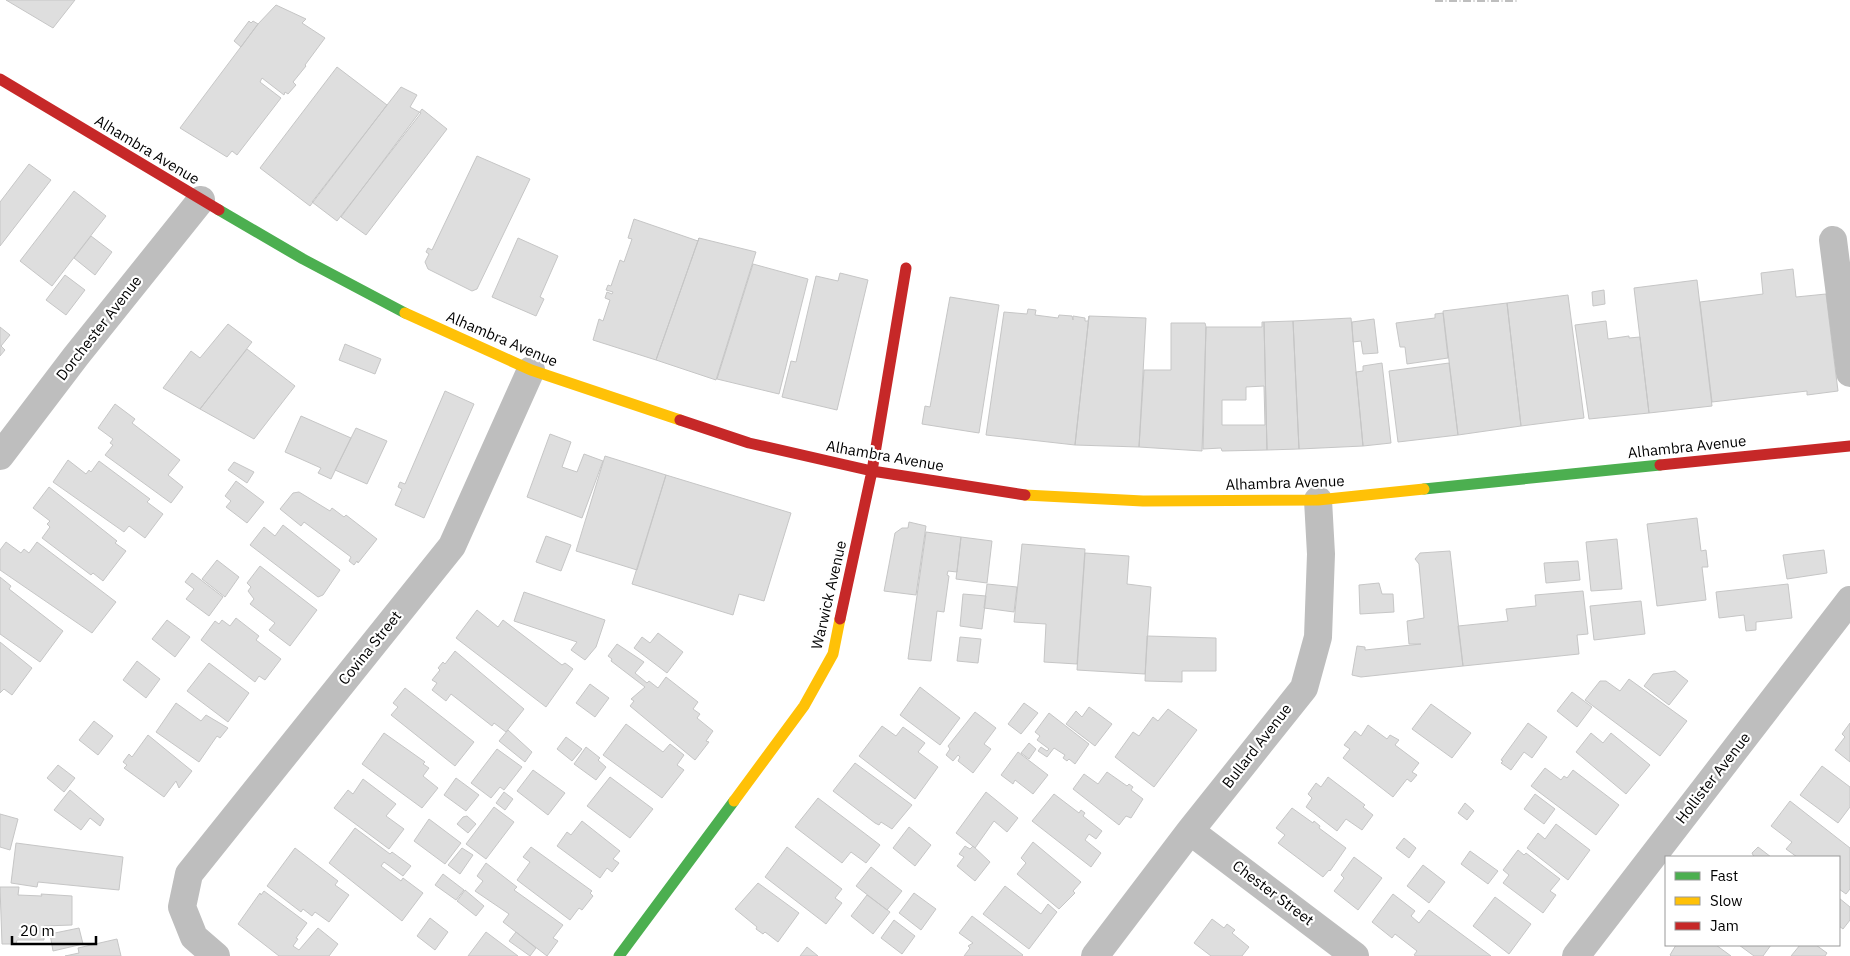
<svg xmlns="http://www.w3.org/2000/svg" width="1850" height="956" font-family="'IBM Plex Sans',sans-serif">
<rect width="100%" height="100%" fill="#fff"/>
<path fill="#dedede" stroke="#c6c6c6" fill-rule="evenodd" d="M6,0H75L53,28Z
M276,5L306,19L302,23L325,38L305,65L306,66L293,82L296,85L288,94L285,92L284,95L262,78L260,82L281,98L237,155L232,151L227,157L180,128L258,24Z
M249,21L251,23L253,21L258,24L241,47L234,41Z
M337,67L387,105L310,206L260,168Z
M401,87L417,95L410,107L421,113L337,221L312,202Z
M422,109L447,129L366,235L341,217Z
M477,156L530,179L477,289L472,291L428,269L425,262L429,254L426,252L428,248L432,250Z
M29,164L51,180L0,246V202Z
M74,191L106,216L52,286L20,261Z
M634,219L698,241L699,238L656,360L593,340L599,319L603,321L610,300L605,298L607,292L612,294L613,292L606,290L608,285L611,286L620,260L624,262L632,239L628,238Z
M91,236L112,252L95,275L74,258Z
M518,238L558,256L540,297L544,299L536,316L492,297Z
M699,238L756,252L716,380L656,360Z
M753,264L808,279L779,394L717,379Z
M1793,269L1796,297L1826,294L1838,391L1807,395V391L1712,402L1700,302L1763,294L1761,273Z
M840,273L868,280L837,410L782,397L791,361L796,362L816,276L838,281Z
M65,275L85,290L66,315L46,300Z
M1697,280L1712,406L1649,413L1634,288Z
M1604,290L1605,304L1593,306L1592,292Z
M1568,295L1584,418L1521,426L1507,303Z
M950,297L999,305L979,433L922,424L925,406L930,407Z
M1507,303L1521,426L1458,435L1443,311Z
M1028,309L1036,310L1035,315L1058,318L1059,315L1072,316L1073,320V316L1085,318V321H1088L1089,316L1075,445L986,435L1004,312L1027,314Z
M1443,313L1448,358L1407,364L1405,347H1400L1396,323L1435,318V314Z
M1089,316L1146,318L1139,447L1075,445Z
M1351,318L1363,446L1299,449L1293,321Z
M1374,319L1378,353L1363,354L1361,341L1353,342L1352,322Z
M1293,321L1299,449L1267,450L1264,322Z
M1606,321L1608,339L1629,336V338L1640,337L1649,413L1589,419L1575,325Z
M1262,322H1264L1267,450L1222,451L1221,448L1203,449L1206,327H1262ZM1264,386L1265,425H1222V400H1246V387Z
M1171,323H1205L1206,327L1202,451L1139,447L1144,370H1171Z
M228,324L252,342L200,409L163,388L191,351L200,358Z
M0,327L10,335L1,346L5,350L0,356Z
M345,344L381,359L375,374L339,360Z
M247,349L295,386L254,439L200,409Z
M1382,363L1391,443L1363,446L1356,372L1363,371V366Z
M1449,363L1458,435L1398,442L1389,371Z
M445,391L474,404L424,518L395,505L402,489L398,487L400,482L405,484Z
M115,404L135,419L132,423L180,460L168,475L183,487L171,503L105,455L113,445L110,443L113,439L98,428Z
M301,416L351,438L331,479L318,473L321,468L285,452Z
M356,428L387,441L367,484L335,470Z
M550,434L571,442L562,467L577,472L584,454L603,461L582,518L527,497Z
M605,456L666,475L637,570L576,551Z
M68,460L86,474L89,470L91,472L99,461L150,499L147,502L163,514L145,538L129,526L124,532L53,482Z
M234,462L254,472L247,483L228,470Z
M666,475L791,513L764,601L739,594L733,615L632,584Z
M236,481L264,502L247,523L226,507L231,501L225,496Z
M49,487L117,541L115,543L126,551L103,581L93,573L91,575L42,538L50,527L47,524L50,521L33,508Z
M299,492L330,511L332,508L344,517L346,515L377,539L358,563L357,561L354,565L349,561L351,557L339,548L304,522L301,526L280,509L293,493Z
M1697,518L1701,551L1706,550L1708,567H1702L1706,600L1657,606L1647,524Z
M909,522L926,526L916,595L884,591L895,533L902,528H908Z
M283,525L340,570L323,595L318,597L250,545L264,527L275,536Z
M926,532L961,537L957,572L948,571L947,575L949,576L944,612L937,611L931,661L908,659Z
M546,536L571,545L561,571L536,562Z
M961,537L992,541L987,583L956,579Z
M1617,539L1622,589L1591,591L1586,542Z
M6,542L21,553L24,549L29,553L37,542L116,602L92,633L0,570V550Z
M1022,544L1085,549L1077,664L1044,662L1046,624L1014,622Z
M1824,550L1827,573L1787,579L1783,555Z
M1450,551L1463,666L1361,677L1352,675L1357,646L1365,647V650L1421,644H1409L1407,621L1424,618L1419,564L1415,559L1420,553Z
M1085,553L1129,556L1127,584L1151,587L1145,674L1077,670Z
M217,560L239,577L225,597L202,579Z
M1578,561L1580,580L1546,583L1544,563Z
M260,566L317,610L290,646L269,630L275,623L250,604L254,599L248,591L251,587L247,583Z
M192,573L223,597L209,616L186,599L194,589L185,582Z
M0,577L11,586L9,589L63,631L40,662L0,634Z
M1379,583L1382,594H1393L1394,612L1360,614L1359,585Z
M987,584L1017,587L1014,612L984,608Z
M1788,584L1792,618L1756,622V630L1746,631L1744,615L1719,618L1716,592Z
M1583,591L1588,634L1577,635L1579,654L1463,666L1458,626L1508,621L1506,609L1536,606L1535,595Z
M524,592L605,620L596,647L585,660L571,650L577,642L514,621Z
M963,594L986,596L982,629L960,626Z
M1641,601L1645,634L1594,640L1590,606Z
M477,610L498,627L503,620L562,665L565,663L573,669L546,707L456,638Z
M236,618L259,636L256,640L281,659L265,680L259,676L255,682L201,640L215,621L219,624L222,620L230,626Z
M167,620L190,637L175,657L152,639Z
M658,633L683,652L667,673L634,648L642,637L650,643Z
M1147,636L1216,638V671H1182V682L1145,681Z
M960,637L981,639L978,663L957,661Z
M0,642L32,668L12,695L4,689L0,693Z
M617,644L644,662L635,673L647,683L649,681L658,688L666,677L698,702L693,709L700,714L697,718L713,731L706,741L709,742L695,760L630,706L634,701L631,699L645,687L611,661L612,659L608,656Z
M455,651L524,709L506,732L494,723L492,726L451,694L446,701L432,690L437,683L432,680L440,670L438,668L443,662L445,664Z
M137,661L160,679L146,698L123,680Z
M209,663L249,693L228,722L187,691Z
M1675,671L1688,681L1669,705L1644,686L1653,674Z
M1629,679L1687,721L1660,756L1585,700L1600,681H1606L1620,691Z
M590,684L609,698L595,717L576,703Z
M920,687L960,718L940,745L900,715Z
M405,688L474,742L455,766L391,715L398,707L393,703Z
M1572,692L1592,707L1577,727L1557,711Z
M176,703L201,721L206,715L228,728L220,738L217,736L199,762L156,732Z
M1024,703L1038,713L1021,734L1008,724Z
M1431,704L1471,733L1452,758L1412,729Z
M1089,707L1112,724L1095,746L1066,724L1076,711L1082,717Z
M1168,709L1197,730L1154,787L1115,757L1133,732L1139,736L1153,717L1158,721Z
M975,712L996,728L984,744L991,749L973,773L958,761L960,757L958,755L953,761L946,755L950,749L948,746Z
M1049,713L1089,744L1075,764L1069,759L1067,761L1063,758L1065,755L1054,748L1047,757L1038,751L1041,747L1047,751L1049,749L1037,740L1040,736L1035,732Z
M94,721L113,736L98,755L79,740Z
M1528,723L1547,737L1532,758L1524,752L1511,770L1501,763L1503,761L1501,760Z
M1850,723V762L1835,750L1845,737L1842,734Z
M626,724L663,752L670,744L684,755L677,765L684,770L662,798L603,755Z
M1368,725L1387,739L1390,735L1399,740L1395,745L1419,763L1412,772L1417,775L1411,782L1407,779L1393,797L1343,758L1350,749L1344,745L1355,731L1361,736Z
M882,726L896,736L903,727L925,743L918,752L938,767L915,799L859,756Z
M508,730L532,752L525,762L499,741Z
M384,733L425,762L423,764L429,768L423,776L438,788L422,808L362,764Z
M1591,733L1603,743L1611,733L1650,765L1626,794L1576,752Z
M148,735L192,771L179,788L176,781L164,797L124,768L127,765L123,762L129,754L132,757Z
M566,737L582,749L572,761L557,749Z
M1029,743L1036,749L1029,759L1021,753Z
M586,747L600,758L598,760L606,767L596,780L574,764Z
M497,749L522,767L504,790L500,787L491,798L471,783Z
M1018,752L1048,775L1033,794L1015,780L1013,784L1001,775Z
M855,763L912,805L892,829L881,822L879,825L875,823L833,791Z
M58,765L75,778L64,792L47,778Z
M1822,766L1850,787V807L1838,823L1800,795Z
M1545,768L1561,780L1564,776L1567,778L1573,770L1619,805L1596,835L1531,786Z
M533,770L565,793L548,815L517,791Z
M1107,772L1127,786L1129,784L1133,787L1131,790L1143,799L1131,818L1126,816L1119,825L1073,789L1084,774L1098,784Z
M610,777L653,809L630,838L587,806Z
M1328,777L1365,805L1363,807L1373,815L1362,830L1346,819L1337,831L1306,807L1312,798L1308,794L1316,783L1321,787Z
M456,778L479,795L466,811L444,795Z
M363,779L396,804L386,816L404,829L389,849L334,808L348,790L353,794Z
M70,790L104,819L100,826L90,818L81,830L54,810Z
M504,792L513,799L505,810L496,803Z
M986,792L1018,818L1007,832L994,821L975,848L956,833Z
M1054,794L1079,813L1081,810L1085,813L1083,816L1102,831L1096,839L1089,834L1085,840L1101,853L1091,867L1032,821Z
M1535,794L1555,809L1544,824L1524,809Z
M818,798L880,845L866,863L851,852L842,863L795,827Z
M1790,801L1850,848V889L1846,894L1839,889V857H1797L1786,849L1792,842L1771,826Z
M1465,803L1474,811L1467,820L1458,813Z
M494,807L514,822L486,859L466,844Z
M1292,808L1313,823L1314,821L1320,826L1319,828L1346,848L1330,871L1329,870L1323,877L1278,843L1285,835L1276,828Z
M0,814L18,819L10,850L0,847Z
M467,816L476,824L468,833L457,824L463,817Z
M429,819L461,843L445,864L414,841Z
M582,821L620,851L613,859L619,863L612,872L607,868L600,878L557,846L567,832L571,835Z
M1556,824L1590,850L1568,880L1527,848L1538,833L1545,839Z
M909,827L931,845L915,866L893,848Z
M355,828L390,854L392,852L411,866L403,876L384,862L381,866L401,881L403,878L423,893L402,921L329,863Z
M1404,838L1416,848L1409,858L1396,848Z
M1033,842L1081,882L1073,891L1075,893L1059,909L1017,874L1026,863L1021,858Z
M16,843L123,857L119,890L38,882L37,887L11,883Z
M965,846L970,849L973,846L990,862L975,881L957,866L964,857L959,854Z
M531,847L592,891L590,893L593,896L582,910L579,908L570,920L517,880L530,862L523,857Z
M787,847L842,889L835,898L842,903L826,924L765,877Z
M1758,847L1771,857H1754L1752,853Z
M295,848L338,881L335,885L349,895L329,922L315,912L312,916L303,909L301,912L267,886Z
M462,848L473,855L460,874L448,865Z
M1518,850L1524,855L1526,853L1560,879L1550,891L1556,895L1543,913L1503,883L1509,875L1503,870Z
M1470,851L1498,871L1488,884L1461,864Z
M1354,857L1382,878L1358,910L1334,891L1344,878L1341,875Z
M486,863L517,887L514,890L563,925L553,938L558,941L547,956L503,922L509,914L475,891L483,881L477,876Z
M1423,865L1445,882L1429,903L1407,886Z
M871,867L902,891L887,910L856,886Z
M443,874L464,890L456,900L435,885Z
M758,883L799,913L778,942L765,932L763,934L756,929L757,927L735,909Z
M1005,886L1041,914L1048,904L1057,912L1029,949L983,914Z
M0,887H19L18,895L42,896L41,894L72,896V925L44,926V940H17L16,944H2Z
M465,890L484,906L476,916L457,901Z
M264,891L307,923L296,938L298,939L293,946L299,950L318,928L338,944L329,956H279L238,924L260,893L261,895Z
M914,893L936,909L921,930L899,913Z
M1393,894L1415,911L1411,916L1419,923L1429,910L1491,956H1416L1414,955L1417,951L1395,934L1392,938L1372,922Z
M867,895L890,912L873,934L851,916Z
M1495,897L1531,924L1509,954L1473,926Z
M1839,898L1850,907V920L1843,929L1839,926Z
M972,916L1023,955L1022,956H964L970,948L968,946L973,943L959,933Z
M430,918L448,932L435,950L417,936Z
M1212,919L1224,928L1227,924L1235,930L1232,933L1249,947L1242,956H1211L1194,943Z
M894,920L915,936L902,954L881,938Z
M79,928L83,944L53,951L50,934Z
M486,932L518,956H468Z
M516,932L536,948L530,956L509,941Z
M117,939L121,956H65L79,953L78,948Z
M1676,945H1716L1731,956H1671L1670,955Z
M1739,945H1771L1763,956H1754Z
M1800,945H1816L1827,953L1825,956H1791Z
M807,947L818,956H800Z"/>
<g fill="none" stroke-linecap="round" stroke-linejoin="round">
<path stroke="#bebebe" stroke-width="28" d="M1833,240L1850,373
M0,456L76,356L201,200
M1190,831L1355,956
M216,956L194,937L182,907L189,874L452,546L531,370
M1095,956L1190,831L1304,688L1318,637L1321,554L1318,500
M1576,956L1850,600"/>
<path stroke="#4caf50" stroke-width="11" d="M219,210L303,259L405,313
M1424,489L1660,465
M619,956L734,801"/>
<path stroke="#ffc107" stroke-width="11" d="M405,313L531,370L680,420
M1025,495L1143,501L1318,500L1424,489
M734,801L804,706L833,654L840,619"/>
<path stroke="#c62828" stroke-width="11" d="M0,79L219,210
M680,420L749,443L872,471L1025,495
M1660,465L1850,446
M840,619L872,471L906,268"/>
<path stroke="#bebebe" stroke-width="4" stroke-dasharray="8 2.5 1 2.5" stroke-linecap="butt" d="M1435,0H1517"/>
</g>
<g text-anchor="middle" stroke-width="4.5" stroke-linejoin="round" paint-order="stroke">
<g font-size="15" fill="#000" stroke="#fff">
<text transform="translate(147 150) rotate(31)" y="5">Alhambra Avenue</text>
<text transform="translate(99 328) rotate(-52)" y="5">Dorchester Avenue</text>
<text transform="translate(502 339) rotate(23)" y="5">Alhambra Avenue</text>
<text transform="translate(1687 447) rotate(-6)" y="5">Alhambra Avenue</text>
<text transform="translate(885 456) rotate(10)" y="5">Alhambra Avenue</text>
<text transform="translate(1285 483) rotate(-2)" y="5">Alhambra Avenue</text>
<text transform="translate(829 595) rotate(-77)" y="5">Warwick Avenue</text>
<text transform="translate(370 648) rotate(-51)" y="5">Covina Street</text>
<text transform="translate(1257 746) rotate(-52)" y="5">Bullard Avenue</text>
<text transform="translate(1713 778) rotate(-52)" y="5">Hollister Avenue</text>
<text transform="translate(1273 893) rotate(37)" y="5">Chester Street</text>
</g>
</g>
<rect x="1665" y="856" width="175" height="90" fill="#ffffff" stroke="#999999"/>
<rect x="1675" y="872" width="25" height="8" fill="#4caf50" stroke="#999999"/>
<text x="1710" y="881" font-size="15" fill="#000000">Fast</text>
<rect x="1675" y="897" width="25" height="8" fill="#ffc107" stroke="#999999"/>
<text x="1710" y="906" font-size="15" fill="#000000">Slow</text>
<rect x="1675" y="922" width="25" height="8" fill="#c62828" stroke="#999999"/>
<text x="1710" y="931" font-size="15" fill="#000000">Jam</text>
<path d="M12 936v8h84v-8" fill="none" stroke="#000000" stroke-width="2.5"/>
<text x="20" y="936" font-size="15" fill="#000000" stroke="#ffffff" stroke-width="4" paint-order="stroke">20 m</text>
</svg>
